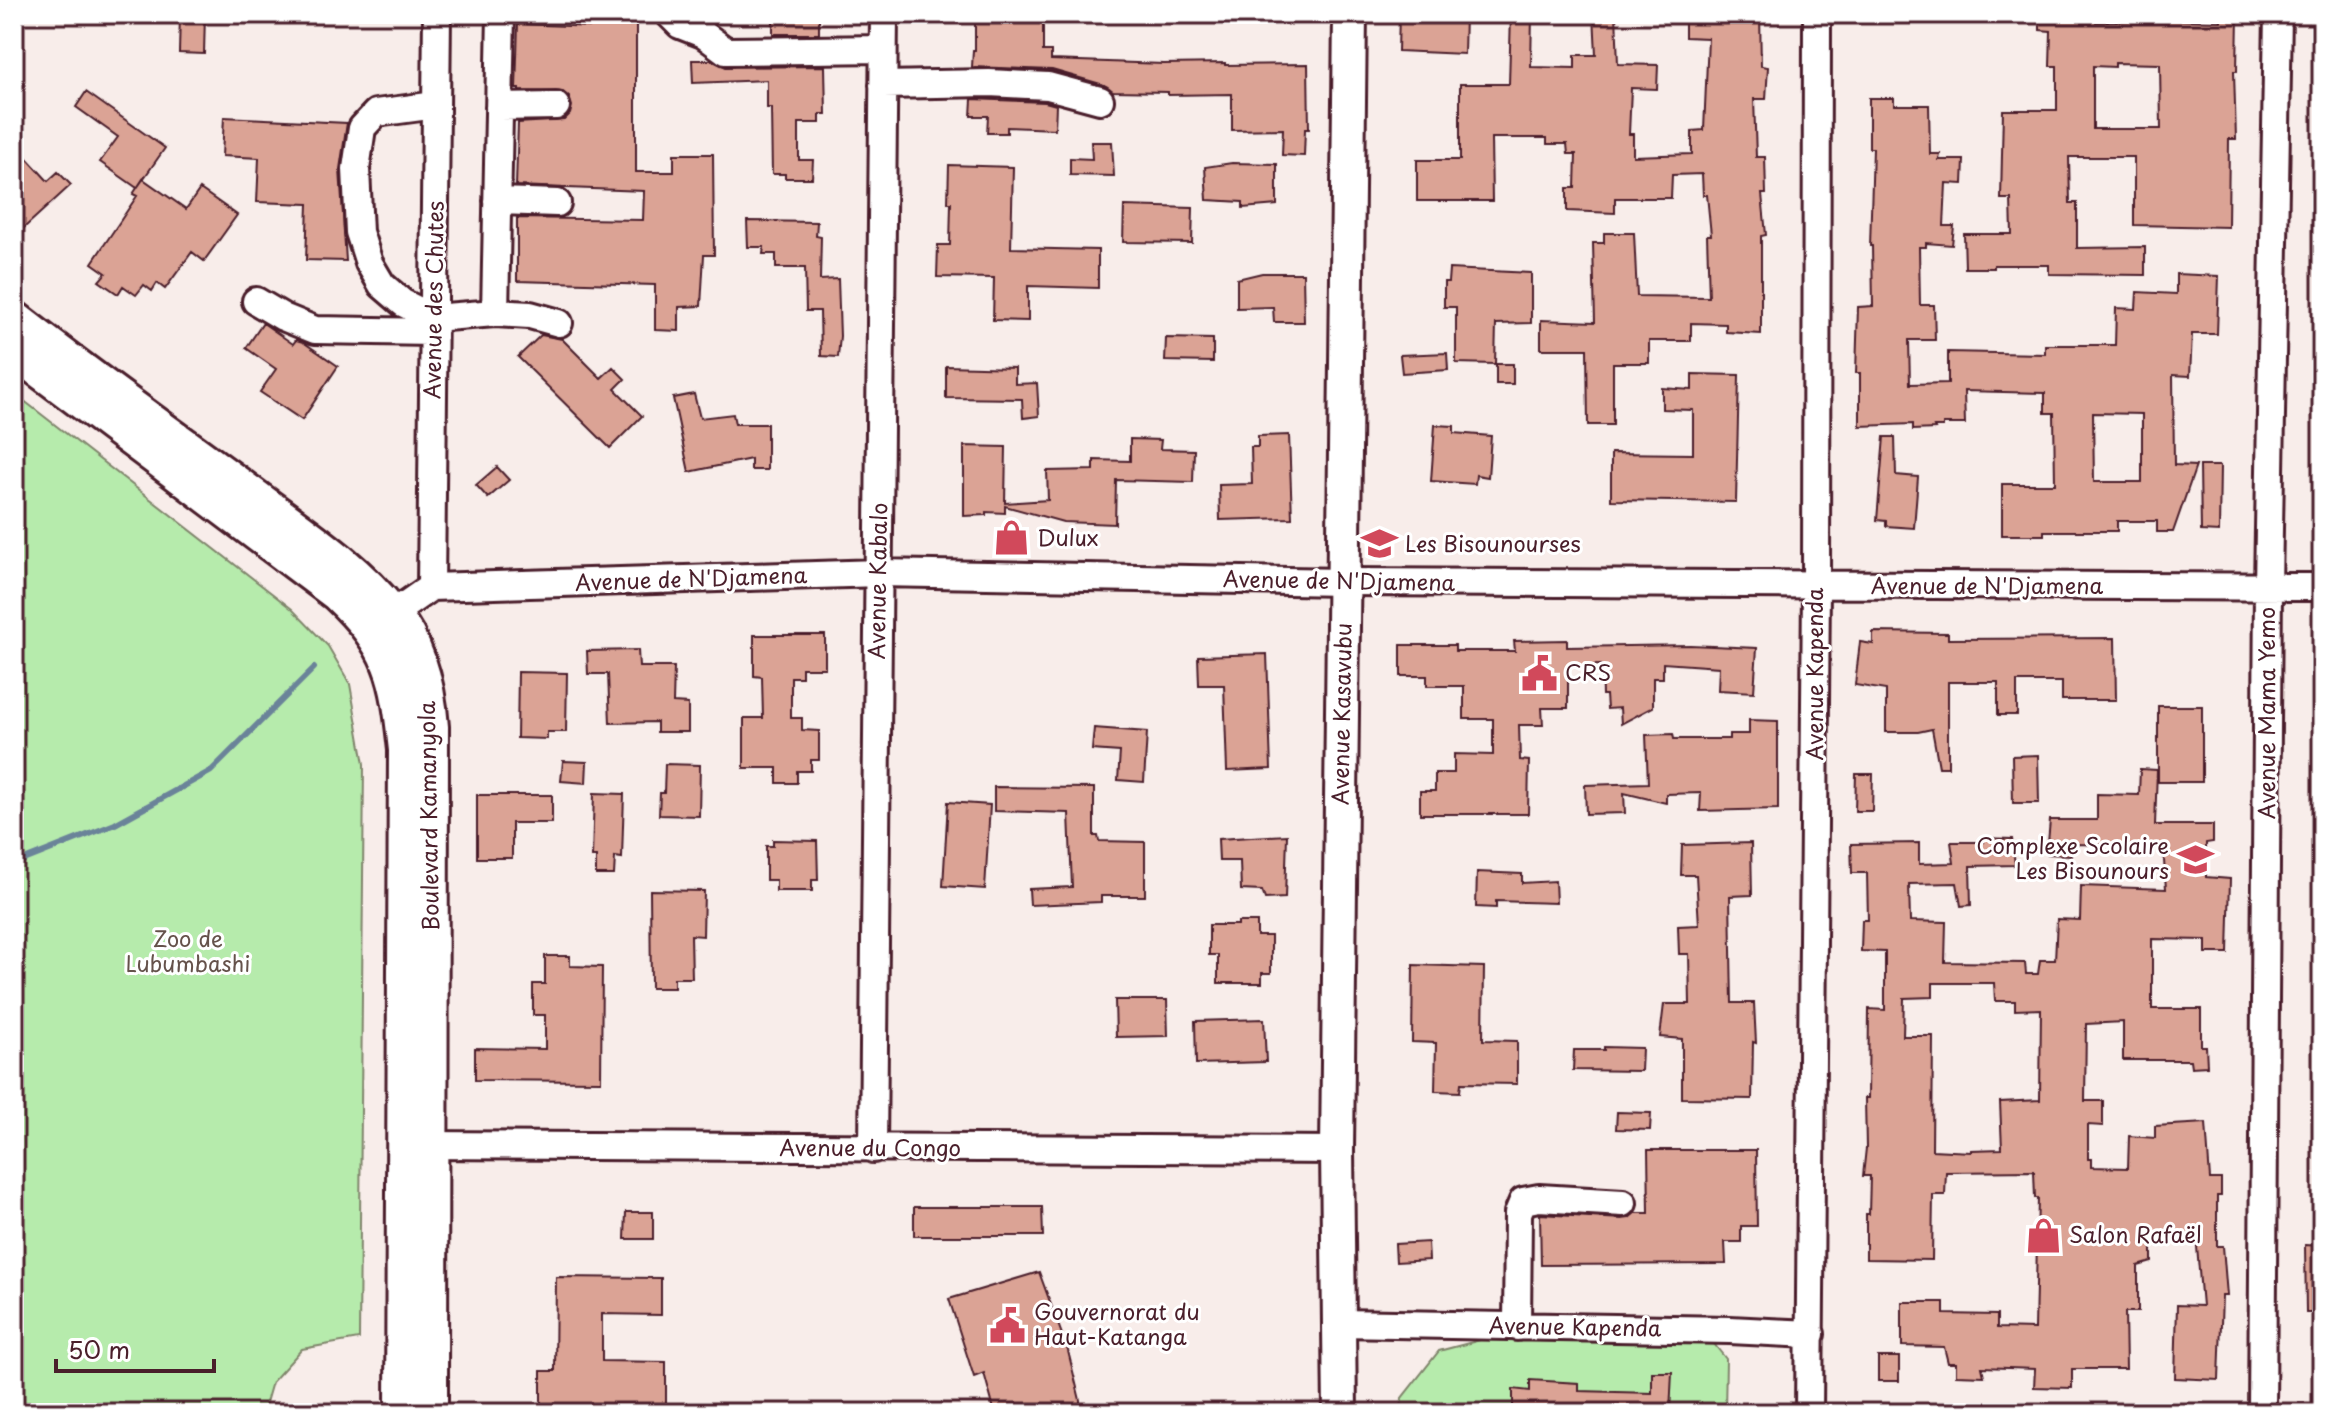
<svg xmlns="http://www.w3.org/2000/svg" width="2336" height="1427" font-family="'Playpen Sans',sans-serif">
<rect width="100%" height="100%" fill="#f8edea"/>
<filter id="ink" filterUnits="userSpaceOnUse"><feTurbulence type="fractalNoise" baseFrequency=".0125" numOctaves="2"/><feDisplacementMap in="SourceGraphic" scale="16" xChannelSelector="R" yChannelSelector="G"/><feConvolveMatrix kernelMatrix="1 2 1 2 8 2 1 2 1" color-interpolation-filters="sRGB"/></filter>
<g filter="url(#ink)">
<path fill="#b6ebac" stroke="#80856c" stroke-width="2" d="M14,393L292,609L328,646L350,684L364,764L359,1339L302,1349L272,1382L263,1413H14Z
M1484,1339H1710L1726,1359L1725,1413H1401L1402,1398L1439,1351Z"/>
<g fill="none" stroke-linecap="round" stroke-linejoin="round">
<path stroke="#6b8399" stroke-width="6" d="M14,864L115,824L211,771L314,668"/>
</g>
<path fill="#dba395" stroke="#4a1f2b" stroke-width="2" fill-rule="evenodd" d="M180,14H205L204,54L179,53Z
M594,14H636V172H674V154H713L714,255H704L701,306L679,307V331L655,330V285L517,281V218L643,220L644,191L516,186L518,123L564,120L570,114L572,106L569,97L563,92L519,91V89H516L518,24L594,27Z
M819,14V34H773V15Z
M975,14H1043V51H1051V60L1164,64L1225,63V65L1308,64L1309,129H1305L1304,156L1282,155L1283,129L1232,130V94L1168,95V92L1113,91L1104,85L1052,70L972,67L973,50H975Z
M1399,14H1465L1464,54L1398,51Z
M1511,14H1532L1531,67L1575,68V55H1596L1594,14H1616L1618,64L1658,65L1657,89L1631,88L1629,134H1633V156L1692,154V131L1704,130L1708,38L1685,37V14H1760L1761,66L1768,67L1766,99H1754L1756,157H1765L1766,194H1762L1766,235L1761,236V334L1726,332V324L1691,323V341H1649V363H1613V425H1588L1587,349H1541V320L1595,322L1593,243H1604V233H1634L1637,296L1709,297L1707,235H1711L1707,195H1703L1702,174L1672,175L1671,198H1615V213L1567,211V188H1575L1576,154H1568L1567,144H1547V138H1491L1492,201H1417V160H1460V84H1509Z
M2040,14H2096V22L2168,20L2221,21V14H2238L2237,71H2234L2236,139H2229L2228,227L2134,225V157H2069L2070,203H2077V248L2145,247V275L2049,274V265H1994V268H1965L1964,234H2012L2011,199H2001L2003,110H2057V66H2050L2051,31L2040,30ZM2115,63L2160,64L2161,129H2093V66L2115,67Z
M692,60H711L726,67L825,66L826,114H820V123H799V160H813L812,178H785V174H772L771,108H767V80L693,83Z
M86,92L165,148L137,188L143,179L186,209L200,189L237,215L204,261L192,252L165,289L157,283L152,291L144,285L136,295L123,286L118,294L99,281L106,273L92,263L137,196L133,194L137,188L100,162L118,137L76,107Z
M1869,98H1894V105H1929L1930,154H1940L1939,160H1964L1963,184L1946,183L1944,226H1954L1952,245L1926,243V247H1919L1920,305H1934L1935,340H1909L1910,384L1948,383V352L2045,354V345H2115L2116,308L2136,309L2137,292L2176,294V274L2219,276L2217,334H2192L2190,376L2173,375L2174,465L2196,466L2173,532H2157V521H2117V531H2044V535H2002V484H2055L2054,413H2045V393L1964,391L1965,424H1943V427H1934L1935,429L1913,430V424L1860,426V373H1856L1858,307L1873,306L1872,246H1870L1873,148H1869ZM2093,413L2142,414V482H2094Z
M972,99L1045,102L1056,105L1055,129L1007,127V133H987L988,116H971Z
M224,117L347,123L340,169L346,261L306,260L308,204L257,202L259,158L222,156Z
M1091,142H1112L1114,176L1070,175V158L1092,159Z
M14,144L48,181L58,172L71,185L14,237Z
M1232,163L1277,164V205L1243,208V202L1207,200L1205,167Z
M949,165L1013,167L1011,248L1098,250V288L1028,286V321L993,320L994,278L937,277L938,245H950L951,203H948Z
M1124,206L1193,208L1192,243L1123,242Z
M747,221L817,222L816,236L821,237L820,280L838,279L840,336L838,357L821,356L820,311H806L805,268H776V254H763L764,247H748Z
M1449,269L1531,273V323L1496,324L1495,364L1456,363V307H1444V282H1448Z
M1262,273H1303L1304,322H1274L1273,307L1237,308V279Z
M263,323L293,344L296,340L303,342L338,366L302,420L260,392L276,369L246,348Z
M541,335L562,339L601,378L613,367L625,379L615,389L642,416L610,448L518,357Z
M1166,338L1213,339V362L1165,361Z
M1447,353L1448,370L1402,373L1400,355Z
M1496,364H1513V384H1496Z
M946,366L1015,368V384L1037,383L1039,416L1023,418L1022,399L946,398Z
M1692,374L1739,375L1736,502L1611,500V453L1693,454V410L1662,409V388L1692,390Z
M694,394L700,418L733,414L735,424H767V470H751V459L689,472L673,398Z
M1435,425L1454,426V433L1491,436L1488,477L1476,475L1475,484L1431,481Z
M1289,435L1292,518L1220,520L1219,485L1252,484L1251,447H1258V436Z
M1884,437H1895L1896,475L1918,477L1914,528L1886,526V521L1877,520Z
M1130,439L1161,440L1160,449L1194,450L1193,482L1116,480L1115,524L1063,522L1005,506V513L986,512V515L964,516V446L1006,447L1005,503L1048,500L1047,471L1094,470V460L1130,461Z
M2200,466H2220L2219,532L2201,531Z
M497,467L509,480L488,498L476,485Z
M1873,632L1948,633V639L2115,638L2116,700H2062V682H2017V715H1998V682H1948V767H1939L1932,729L1918,732H1886V690L1855,685L1860,642L1873,644Z
M754,635H825V668H802V677H791V718H802V730L819,731V760H811V771H797V783H777V768H744V718H763L762,677L754,676Z
M1567,640V647L1690,645L1757,648L1754,692L1718,690L1719,667L1663,663V678H1653V707L1621,724L1620,708L1607,709L1606,695H1602L1601,665L1568,666V708H1542L1543,725H1519L1520,760L1529,761L1528,814H1420V791H1435V773H1454V754L1493,755V719H1464V686H1427V676H1401V645H1455V651H1515L1514,641Z
M638,650L639,667H674L673,703L688,704V732H657V722L610,723L608,674H588L587,651Z
M1267,654L1271,769L1227,771L1224,685H1199L1198,656Z
M518,672L567,673L566,732H547V739L517,738Z
M2158,706H2202V782H2158Z
M1749,720L1778,721V809L1700,811L1701,793L1666,794V803L1624,793L1625,813L1586,814L1585,785L1648,783L1646,735L1673,734L1674,739H1729V734H1749Z
M1094,728L1147,732L1144,782L1118,780L1120,752L1092,750Z
M2038,755L2039,803H2013L2012,756Z
M563,761L587,762L586,783L561,781Z
M665,764L700,765L699,816L659,815L660,793H664Z
M2140,769L2157,770L2155,825H2213V842L2206,843V877L2230,879L2228,953H2206V940L2152,939V1009H2201V1046H2206L2207,1066L2191,1067L2190,1060H2123V1022L2086,1024L2085,1101H2103V1126L2088,1125V1159H2091V1167L2128,1168L2129,1136L2155,1138V1126L2206,1123L2210,1179H2221V1196H2217V1246H2223L2227,1296H2222L2219,1380L2175,1378L2177,1305L2202,1306L2196,1235L2162,1234V1245H2152V1262L2138,1266V1312H2125L2126,1369H2072V1388L2034,1387L2035,1369L1982,1367L1984,1376L1956,1375V1363H1948L1944,1347L1902,1346V1302H1944V1314L1997,1315V1328L2035,1329L2038,1198H2035L2034,1171L1946,1172L1945,1195H1933L1932,1260L1866,1259V1214H1869L1870,1176H1863L1866,1148L1865,1098H1868L1869,1009L1885,1010V952L1861,951L1862,920H1868L1867,873H1852L1851,844L1919,843V864L1954,863L1951,842H1983V838L2012,839L2015,865L1970,866L1971,905L1961,906L1957,883L1909,884L1910,921L1946,922L1945,962L2025,963L2026,974H2038L2040,960H2055L2057,919L2080,920L2081,886L2166,889L2163,846L2072,844L2071,855L2047,854L2050,820H2097V794L2139,795ZM1933,983H1994L1995,1001H2015V1010L2041,1009L2040,1100L2000,1102L2002,1149L1971,1150V1152L1932,1150L1933,1036H1903L1904,998L1933,997Z
M1856,774H1873L1872,811H1855Z
M994,787L1094,788V836H1098L1099,841L1145,842V896H1101V902L1030,905L1029,889L1072,887L1069,813L994,811Z
M594,793L624,794L622,858L615,857L614,875H596V857H592Z
M477,795H552V823H512V858H477Z
M948,802L990,805L985,889L943,886Z
M1287,835L1285,898L1265,899L1262,891L1241,890L1240,861H1219L1218,839Z
M773,840L817,841L818,880H812V891H776V880H766V846H773Z
M1751,843L1752,895L1730,896L1732,1003H1754L1756,1043L1753,1042L1752,1099L1682,1098V1039L1660,1037L1664,1004H1690L1689,954H1679L1678,926L1699,925L1696,875H1681L1682,845Z
M1477,872L1522,874V883L1555,881L1556,903L1496,901V908L1476,907Z
M650,890L704,891L703,936L691,935L692,978H674V988H651Z
M1238,922H1257V936H1271V973H1262V983H1218V955H1209V925H1238Z
M545,956H570V966L602,967L601,1081L475,1080V1048L545,1049V1015H533V984H545Z
M1413,965L1484,967L1483,1040L1517,1041V1084L1461,1083L1460,1092L1435,1091L1436,1043L1412,1042Z
M1115,1000H1167L1168,1036L1116,1037Z
M1264,1019L1266,1062L1196,1064L1195,1021Z
M1604,1047L1642,1048L1641,1071L1573,1070L1574,1050H1604Z
M1617,1112L1651,1113L1650,1130L1616,1129Z
M1648,1150H1756L1757,1226H1741V1242H1725L1726,1264L1541,1265L1540,1214L1622,1219L1629,1218L1635,1213H1649Z
M914,1207H1042L1043,1236H914Z
M626,1212H653V1239H625Z
M1428,1242L1429,1260L1396,1262L1395,1244Z
M2305,1245L2322,1246V1313H2306Z
M1039,1272L1068,1351L1080,1400V1413H995L984,1373L974,1377L949,1299Z
M556,1277L661,1278V1315L602,1314V1361L666,1362V1413H541V1371H555Z
M1878,1357H1899V1381H1878Z
M1652,1372H1672L1670,1413H1513V1389L1530,1391V1380L1579,1383V1391L1652,1393Z"/>
<g fill="none" stroke-linecap="round" stroke-linejoin="round">
<defs>
<path id="minor" d="M669,14L680,25L703,34L726,51L883,49
M883,85L989,83L1048,86L1100,100
M436,105L376,113L362,128L356,169L359,232L369,263L382,285L403,303L433,318L495,313L530,315L559,323
M499,107L556,106
M497,201L557,203
M256,301L283,317L315,330L433,332
M495,313L501,14
M431,587L437,14
M378,624L431,587L879,573L1344,582L2322,587
M412,1145L1337,1150
M873,1149L884,14
M1339,1323L1730,1330L1811,1334
M1517,1327L1518,1213L1523,1201L1539,1198L1623,1203
M1809,1413L1816,586L1817,14
M2262,1413L2268,586L2278,14"/>
<path id="major" d="M14,317C92,378 174,436 254,495C302,531 355,565 393,613C419,645 429,686 432,727L431,1413
M14,352L336,594C392,647 397,676 405,750L402,1413
M1340,1413L1337,1150L1350,14"/>
</defs>
<use href="#minor" stroke="#4a1f2b" stroke-width="32"/>
<use href="#major" stroke="#4a1f2b" stroke-width="38"/>
<use href="#minor" stroke="#fff" stroke-width="26"/>
<use href="#major" stroke="#fff" stroke-width="32"/>
</g>
</g>
<defs>
<symbol id="shop-bare" viewBox="-9 -9 18 18"><path d="M-5-2.5h2.3a2.7 3.5 0 0 1 5.4 0H5L5.5 6h-11ZM-1.5-2.5h3a1.5 2.3 0 0 0-3 0Z" fill="#d1495b" stroke="#fff" stroke-width="2.5" paint-order="stroke"/></symbol>
<symbol id="school-bare" viewBox="-9 -9 18 18"><path d="M0-5L7-2L0 1L-7-2ZM-4 1L0 2.5L4 1V4Q0 6-4 4Z" fill="#d1495b" stroke="#fff" stroke-width="2.5" paint-order="stroke"/></symbol>
<symbol id="civic-bare" viewBox="-9 -9 18 18"><path d="M-.6-6.5H3V-4.5H.6V-3L4-1V1h2V6H-6V1h2V-1L-.6-3ZM-1.2 2.5V6h2.4V2.5Z" fill="#d1495b" stroke="#fff" stroke-width="2.5" paint-order="stroke"/></symbol>
</defs>
<g fill-rule="evenodd">
<use href="#shop-bare" x="986" y="512" width="51" height="51"/>
<use href="#school-bare" x="1354" y="518" width="51" height="51"/>
<use href="#civic-bare" x="1514" y="648" width="51" height="51"/>
<use href="#school-bare" x="2170" y="834" width="51" height="51"/>
<use href="#shop-bare" x="2018" y="1210" width="51" height="51"/>
<use href="#civic-bare" x="982" y="1300" width="51" height="51"/>
</g>
<g text-anchor="middle" stroke-width="6" stroke-linejoin="round" paint-order="stroke">
<g font-size="22" fill="#4a1f2b" stroke="#fff">
<text transform="translate(434 300) rotate(-89)" y="8">Avenue des Chutes</text>
<text transform="translate(691 579) rotate(-2)" y="8">Avenue de N'Djamena</text>
<text transform="translate(878 581) rotate(-89)" y="8">Avenue Kabalo</text>
<text transform="translate(1339 581) rotate(1)" y="8">Avenue de N'Djamena</text>
<text x="1987" y="594">Avenue de N'Djamena</text>
<text transform="translate(1815 674) rotate(-90)" y="8">Avenue Kapenda</text>
<text transform="translate(2267 713) rotate(-90)" y="8">Avenue Mama Yemo</text>
<text transform="translate(1342 714) rotate(-89)" y="8">Avenue Kasavubu</text>
<text transform="translate(429 816) rotate(-91)" y="8">Boulevard Kamanyola</text>
<text x="870" y="1156">Avenue du Congo</text>
<text transform="translate(1575 1327) rotate(1)" y="8">Avenue Kapenda</text>
</g>
<g font-size="22" fill="#4a1f2b" stroke="#fff" text-anchor="start">
<text x="1037" y="546">Dulux</text>
<text x="1405" y="552">Les Bisounourses</text>
<text x="1565" y="681">CRS</text>
<text x="2169" y="854" text-anchor="end">Complexe Scolaire<tspan x="2169" dy="25">Les Bisounours</tspan></text>
<text x="2069" y="1243">Salon Rafaël</text>
<text x="1034" y="1320">Gouvernorat du<tspan x="1034" dy="25">Haut-Katanga</tspan></text>
</g>
<g font-size="22" fill="#65524b" stroke="#fff">
<text x="188" y="947">Zoo de<tspan x="188" dy="25">Lubumbashi</tspan></text>
</g>
</g>
<rect width="2336" height="1427" fill="none" stroke="#fff" stroke-width="48"/>
<rect x="24" y="24" width="2288" height="1379" fill="none" stroke="#4a1f2b" stroke-width="3" filter="url(#ink)"/>
<path d="M56 1359v12h158v-12" fill="none" stroke="#4a1f2b" stroke-width="4"/>
<text x="68" y="1359" font-size="24" fill="#4a1f2b" stroke="#ffffff" stroke-width="6" paint-order="stroke">50 m</text>
</svg>
